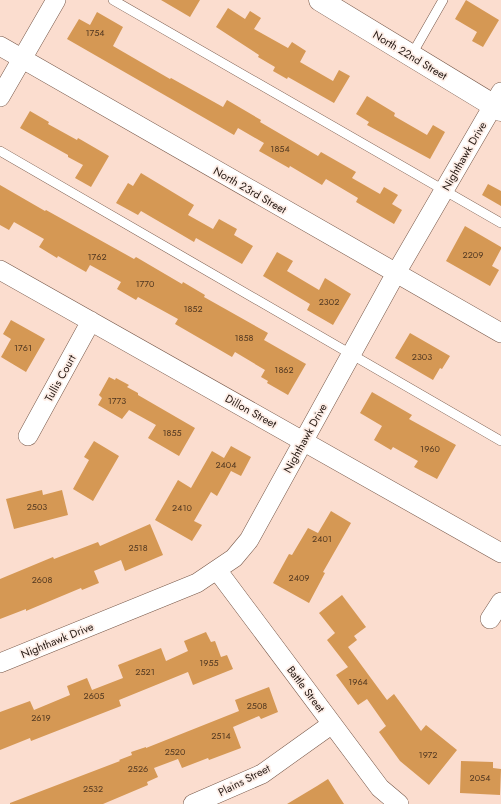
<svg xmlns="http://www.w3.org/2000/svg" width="501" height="804" font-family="Jost,sans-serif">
<rect width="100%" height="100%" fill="#fbddcf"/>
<path fill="#d59854" d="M161,0H200L190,17Z
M466,0L499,20L483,47L472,41L477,32L455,19Z
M228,8L245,19L250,11L261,18L254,29L288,48L292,42L306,51L300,62L333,81L339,70L350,76L334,103L288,77L287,79L273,71L275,67L258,57L259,55L216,27Z
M97,12L123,27L113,46L170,79L171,78L223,107L227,100L261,120L260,122L318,156L321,152L356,172L352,178L380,194L384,187L398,195L392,204L402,210L394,224L356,202L358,198L326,179L322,185L290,166L289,168L259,151L264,143L238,128L234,135L67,39L79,19L90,25Z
M367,96L395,113L394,116L427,135L433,125L445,132L430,159L367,125L369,122L356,114Z
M30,111L49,122L48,124L77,140L78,138L109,156L91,187L75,178L83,165L68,157V155L20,128Z
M141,173L194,205L188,215L213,229L219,219L237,229L234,235L253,246L242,264L196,238L194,242L141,211L138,215L116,203L128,183L133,186Z
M488,184L501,191V206L482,195Z
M0,185L45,211L46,210L134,259L136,257L182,284L183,282L205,295L204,297L268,333L264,340L306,364L288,395L267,383L268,381L261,377L265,370L235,352L232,357L175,324L178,319L138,297L136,300L117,289L121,282L90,265L86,272L58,256L57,258L39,247L44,239L14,222L9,230L0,225Z
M465,226L501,247V249L492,266L499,270L490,286L446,261Z
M277,252L293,261L287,271L319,290L325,278L351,294L333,325L307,310L310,304L263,276Z
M11,320L45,339L26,372L1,357L11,339L3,334Z
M410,333L450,356L442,369L440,368L433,380L395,358Z
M109,377L115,380L116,378L129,385L127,387L138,393V395L195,428L179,456L148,438L156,425L129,410L122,419L98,405L102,398L99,395Z
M372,392L412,415L409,419L456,445L437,479L414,467L418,461L393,447L391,450L374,440L382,426L360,413Z
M94,441L119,456L93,501L73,489L89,460L84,457Z
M231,446L251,457L241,476L231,471L217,496L211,492L194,521L202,525L192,541L155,520L178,480L191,488L212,451L224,458Z
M42,490L43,495L62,490L68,515L14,529L6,499Z
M331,511L351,523L323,572L325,573L309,603L273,583L289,554L292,555L308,528L318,533Z
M150,524L163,555L125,571L121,560L94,571L99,583L82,590L81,588L26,611V609L0,619V579L53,557L54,559L98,542L100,546Z
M342,595L366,627L354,636L357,640L348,647L387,700L394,694L421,731L426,725L457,750L429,785L400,761L379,732L386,726L367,699L358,705L336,675L348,667L327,640L335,633L319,613Z
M206,632L211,642L215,641L221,657L227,655L233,669L193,685L188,672L119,700L121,706L31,741L30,738L0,750V712L30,701L34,710L70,695L67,686L87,678L92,690L123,678L118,665L161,648L166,661L188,651L184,641Z
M269,687L278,712L261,719L259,716L233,727L241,748L209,760L208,758L182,768L178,759L154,768L158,777L147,782L148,785L103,804H10V803L120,761L119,760L132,755L131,752L146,747V748L239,711L235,700Z
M461,761L493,762V768L501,769L500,795L460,793Z
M328,779L344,804H287L317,786Z"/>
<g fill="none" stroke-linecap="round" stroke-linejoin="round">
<defs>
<path id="service" d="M113,0L501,223
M411,56L443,0
M0,151L501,441"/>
<path id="minor" d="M0,46L501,333
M0,97L56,0
M0,270L501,553
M28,436L91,321
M217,570L380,788L399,804
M490,619L501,602
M0,663L197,583L234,558L249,540L396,273L501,92
M193,804L262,774L332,724"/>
<path id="tertiary" d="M320,0L501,110"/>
</defs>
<use href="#service" stroke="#765748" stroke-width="10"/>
<use href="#minor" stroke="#765748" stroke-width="20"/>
<use href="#tertiary" stroke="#765748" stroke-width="23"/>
<use href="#service" stroke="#fff" stroke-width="9"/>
<use href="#minor" stroke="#fff" stroke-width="19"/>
<use href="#tertiary" stroke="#fff" stroke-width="22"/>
</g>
<g text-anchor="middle" stroke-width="3.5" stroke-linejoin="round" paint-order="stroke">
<g font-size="9" fill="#4f3620">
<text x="95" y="36">1754</text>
<text x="280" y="152">1854</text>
<text x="473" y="258">2209</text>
<text x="97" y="260">1762</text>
<text x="145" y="287">1770</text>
<text x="329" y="305">2302</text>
<text x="193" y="312">1852</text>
<text x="244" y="341">1858</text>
<text x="23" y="351">1761</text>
<text x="422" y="360">2303</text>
<text x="284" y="373">1862</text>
<text x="117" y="404">1773</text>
<text x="172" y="436">1855</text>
<text x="430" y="452">1960</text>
<text x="226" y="468">2404</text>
<text x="37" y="510">2503</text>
<text x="182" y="511">2410</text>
<text x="322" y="542">2401</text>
<text x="138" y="551">2518</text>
<text x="299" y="581">2409</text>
<text x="42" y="583">2608</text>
<text x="209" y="666">1955</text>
<text x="145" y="675">2521</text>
<text x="358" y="685">1964</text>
<text x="94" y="699">2605</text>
<text x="257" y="709">2508</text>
<text x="41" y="721">2619</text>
<text x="221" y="739">2514</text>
<text x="175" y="755">2520</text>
<text x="428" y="758">1972</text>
<text x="138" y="772">2526</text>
<text x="480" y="781">2054</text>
<text x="93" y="792">2532</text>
</g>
<g font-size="11" fill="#22150f" stroke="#fdeee7">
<text transform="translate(410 55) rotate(31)" y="4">North 22nd Street</text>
<text transform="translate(464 156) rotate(-60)" y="4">Nighthawk Drive</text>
<text transform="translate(250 190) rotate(30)" y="4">North 23rd Street</text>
<text transform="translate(60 378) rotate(-61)" y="4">Tullis Court</text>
<text transform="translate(251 411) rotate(29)" y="4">Dillon Street</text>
<text transform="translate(305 438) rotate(-61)" y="4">Nighthawk Drive</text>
<text transform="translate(57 640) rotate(-22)" y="4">Nighthawk Drive</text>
<text transform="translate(306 689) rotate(53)" y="4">Battle Street</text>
<text transform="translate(244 780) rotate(-27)" y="4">Plains Street</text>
</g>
</g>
</svg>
